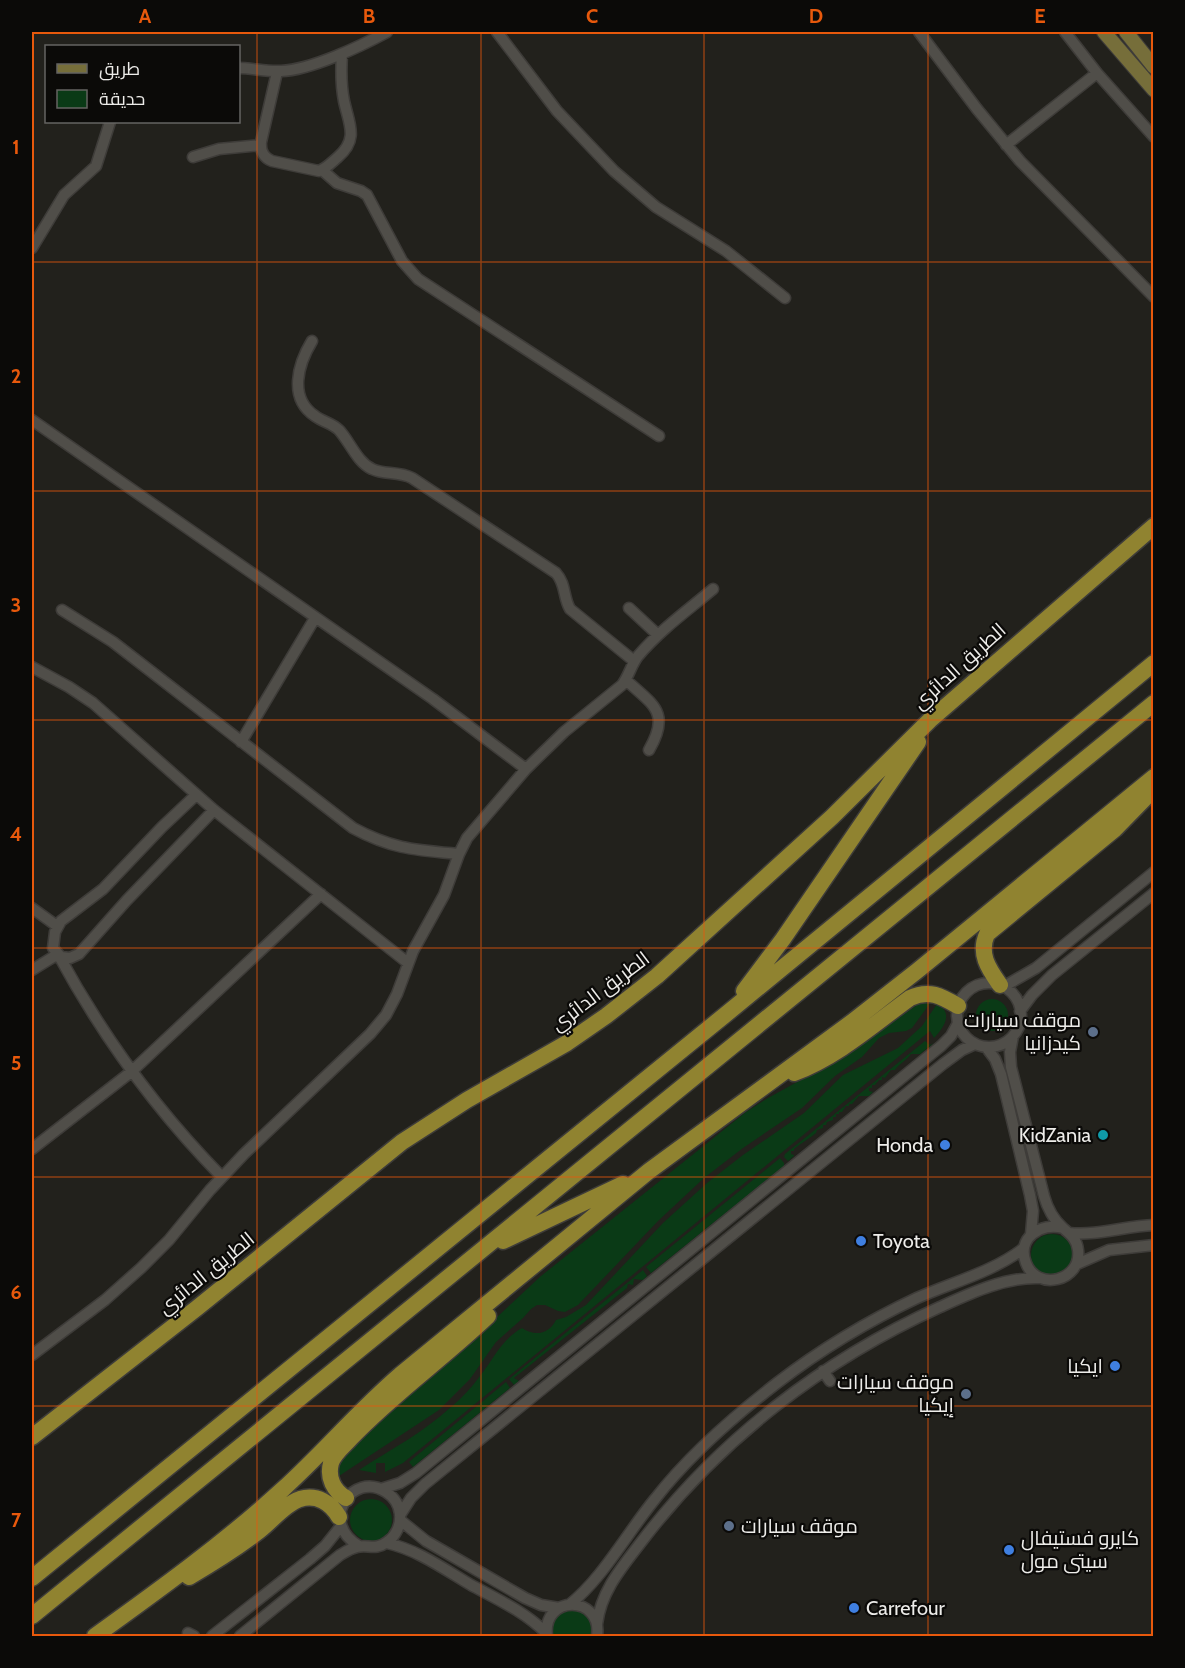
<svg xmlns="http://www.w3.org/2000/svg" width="1185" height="1668" font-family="Cabin,Cairo,sans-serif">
<rect width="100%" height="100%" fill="#22211c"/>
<path fill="#0a3a16" d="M976 1015a16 16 0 1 1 32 0a16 16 0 1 1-32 0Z
M921,1002H931L912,1028L906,1031L889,1033L879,1038L862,1057L835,1076L802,1108L743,1148L704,1178L658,1221L578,1305L565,1312L558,1311L545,1305H537L531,1309L523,1318L496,1342L470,1379L439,1410L339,1476L338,1466L344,1458L377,1423L466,1346L541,1276L746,1112L768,1098L850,1053Z
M937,1004C954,1013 944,1027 934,1038L930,1031L403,1463L385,1472V1463H376V1473L359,1470C390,1450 424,1432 451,1407C462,1398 472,1387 480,1376C494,1358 502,1339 522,1328C535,1337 549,1334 556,1320L566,1317L586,1305L663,1223L707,1183L743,1155L804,1113L843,1075L898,1048L922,1026Z
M925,1041L930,1045L934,1043L920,1054H911C906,1061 900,1063 895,1070H891L885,1078L882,1077V1080H879L875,1085H872V1088H869V1091L873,1092L869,1096H859L852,1104H849V1106H846L842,1112H839V1114H836V1117H833V1120L827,1122L826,1125H823V1128L817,1130L816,1133C809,1139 801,1143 794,1149V1151H791V1154L794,1155V1156L788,1161L784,1157L785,1154Z
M780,1158L784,1163V1166L651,1273L646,1267Z
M1031 1255a21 21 0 1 1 42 0a21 21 0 1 1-42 0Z
M643,1270L647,1276L643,1280L634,1279L633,1285L628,1284L627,1288L514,1378L519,1381L514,1385L509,1379Z
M506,1382L510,1388L413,1467L409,1462Z
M350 1520a21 21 0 1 1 42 0a21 21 0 1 1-42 0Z
M569,1610C585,1610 594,1621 592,1636H551C550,1623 555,1614 569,1610Z"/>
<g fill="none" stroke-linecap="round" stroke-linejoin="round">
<defs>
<path id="minor" d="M497,32L557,111L614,171L656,207L726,251L785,298
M919,32L977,109L1020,161L1154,297
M1065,32L1097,73L1154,137
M238,68C252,68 267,72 281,71C311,70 361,46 387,32
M277,72L261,142C260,151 264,158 272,161L319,171C327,168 332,162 338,157C359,139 349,124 344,101C341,86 341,69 342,54
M1006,145L1097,73
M193,157L219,149L261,145
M322,170L337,183L361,191L367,195L402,261L418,279L659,436
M32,248L64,195L96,166L110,122
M312,341C298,364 288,398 315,416C323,422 332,423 339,430C350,442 357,462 372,469C384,475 398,471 412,478L556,573C566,584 563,597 570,609L634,661
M32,420L433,699L526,769
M629,608L658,635
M62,610L113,642L353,828C392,849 415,850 459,854
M32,667L69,687L93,703L214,810L408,963
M626,680C653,705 671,712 649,750
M241,742L315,618
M196,795L162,827L103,889L61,921L55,932L53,948L61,957L70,958L79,954L127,900L214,810
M32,908L57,926
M32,970L58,954C103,1037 156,1110 222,1177
M957 1015a32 32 0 1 1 64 0a32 32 0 1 1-64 0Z
M1003,987L1036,968L1154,872
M1020,1011L1032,995L1052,975L1154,893
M1013,1036L1010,1052L1011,1067L1044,1196C1047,1207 1054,1220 1063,1228C1070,1234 1077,1239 1078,1250C1082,1281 1037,1292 1026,1263C1016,1238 1041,1222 1063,1228
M986,1047L995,1059L1001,1074L1030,1195L1033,1211L1031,1234
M32,1149L131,1072L321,894
M1069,1233C1098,1236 1125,1226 1154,1225
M1077,1264L1109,1250L1154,1245
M32,1355L105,1300L141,1268L169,1240L210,1190L244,1154L370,1034L386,1015L397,994L413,951L444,895L459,854L467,838L526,769L564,732L622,685C629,676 631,665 638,656C660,630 688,610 713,589
M823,1371L830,1381
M381,1489L400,1483L416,1473L941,1046L951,1036L958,1023
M400,1515L411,1498L425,1484L943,1064L962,1050L975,1044
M400,1520L426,1541L525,1598L541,1605L559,1608
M387,1543C418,1550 444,1569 471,1585C497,1599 525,1612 546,1633
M569,1605C603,1578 627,1533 655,1499C689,1455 733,1417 777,1383C820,1350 868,1321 917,1298C953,1282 993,1272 1024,1248
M597,1624C601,1591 622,1567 642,1541C720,1439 823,1360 940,1307C971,1293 1005,1277 1039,1278
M188,1633L194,1636
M212,1636L310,1559L325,1546L341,1526
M240,1636L340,1555C345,1552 351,1548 357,1547C368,1544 375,1551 387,1542C396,1536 401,1525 400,1514C399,1505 394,1497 386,1492C352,1470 318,1522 359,1546
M547,1636C542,1594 603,1595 597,1636"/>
<path id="major" d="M1104,32L1154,90
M1126,32L1154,67"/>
<path id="highway" d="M1000,985C989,969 978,954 987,934L1115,829L1154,789
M744,991L783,939L918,742
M794,1073C837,1057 873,1025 910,998C929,989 941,996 958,1006
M503,1241L623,1184
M32,1437L197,1308L402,1142L467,1100L567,1043L606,1016L657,976L832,817L930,720L1154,526
M346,1498C334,1491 327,1478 331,1463C334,1453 344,1446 351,1438C393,1394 444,1358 488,1316
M189,1577C213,1563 237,1548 259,1531C272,1521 285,1504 300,1499C317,1494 331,1503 339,1517
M32,1578L725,1015L1154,663
M32,1616L1154,703
M95,1636C159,1590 224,1543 282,1490C323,1453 358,1411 400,1375L649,1171L852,1022L917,971L1154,777"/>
</defs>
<use href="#minor" stroke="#3e3c39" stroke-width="13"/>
<use href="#major" stroke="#3e3c39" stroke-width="16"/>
<use href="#highway" stroke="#3e3c39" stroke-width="19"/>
<use href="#minor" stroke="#504e49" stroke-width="10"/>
<use href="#major" stroke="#766e3a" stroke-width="14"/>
<use href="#highway" stroke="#908330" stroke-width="16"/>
</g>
<path fill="none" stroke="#e8590c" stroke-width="1.5" stroke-opacity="0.55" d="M257,32V1636M481,32V1636M704,32V1636M928,32V1636M32,262H1154M32,491H1154M32,720H1154M32,948H1154M32,1177H1154M32,1406H1154"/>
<g fill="#5c6f8a" stroke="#0b0a08" stroke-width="2">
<circle cx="1093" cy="1032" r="6"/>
<circle cx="966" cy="1394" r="6"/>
<circle cx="729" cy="1526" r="6"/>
</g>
<circle fill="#0f9aa8" stroke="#0b0a08" stroke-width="2" cx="1103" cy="1135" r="6"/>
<g fill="#3f7fe0" stroke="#0b0a08" stroke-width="2">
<circle cx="945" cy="1145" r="6"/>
<circle cx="861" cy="1241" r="6"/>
<circle cx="1115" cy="1366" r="6"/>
<circle cx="1009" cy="1550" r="6"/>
<circle cx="854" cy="1608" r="6"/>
</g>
<g text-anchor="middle" stroke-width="4.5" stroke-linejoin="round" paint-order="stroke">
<g font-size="20" fill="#edece9" stroke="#0b0a08">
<text transform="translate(959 666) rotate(-42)" y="7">الطريق الدائري</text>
<text transform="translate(600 991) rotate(-37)" y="7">الطريق الدائري</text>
<text transform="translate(206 1273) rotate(-39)" y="7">الطريق الدائري</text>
</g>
<g font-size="20" fill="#edece9" stroke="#0b0a08" text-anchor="end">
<text x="1081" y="1027">موقف سيارات<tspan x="1081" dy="23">كيدزانيا</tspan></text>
<text x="1091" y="1142">KidZania</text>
<text x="933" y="1152">Honda</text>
<text x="873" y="1248" text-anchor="start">Toyota</text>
<text x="1103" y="1373">ايكيا</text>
<text x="954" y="1389">موقف سيارات<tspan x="954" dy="23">إيكيا</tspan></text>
<text x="741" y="1533" text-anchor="start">موقف سيارات</text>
<text x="1021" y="1545" text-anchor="start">كايرو فستيفال<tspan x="1021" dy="23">سيتى مول</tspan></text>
<text x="866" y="1615" text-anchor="start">Carrefour</text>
</g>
</g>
<rect width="1185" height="1668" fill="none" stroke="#0b0a08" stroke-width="66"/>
<rect x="45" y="45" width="195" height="78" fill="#0b0a08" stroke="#656462" stroke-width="1.5"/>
<rect x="57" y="64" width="30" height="9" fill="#766e3a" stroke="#656462" stroke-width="1.5"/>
<text x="99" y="75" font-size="18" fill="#edece9">طريق</text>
<rect x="57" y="90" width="30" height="18" fill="#0a3a16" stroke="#656462" stroke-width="1.5"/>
<text x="99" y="105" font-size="18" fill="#edece9">حديقة</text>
<rect x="33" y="33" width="1119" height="1602" fill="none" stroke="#e8590c" stroke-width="2"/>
<g font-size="20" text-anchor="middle" font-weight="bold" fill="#e8590c">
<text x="145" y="23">A</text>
<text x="369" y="23">B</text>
<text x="592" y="23">C</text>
<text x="816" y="23">D</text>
<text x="1040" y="23">E</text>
<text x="16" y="154">1</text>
<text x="16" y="383">2</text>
<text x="16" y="612">3</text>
<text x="16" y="841">4</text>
<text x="16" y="1070">5</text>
<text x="16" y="1299">6</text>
<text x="16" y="1527">7</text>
</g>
</svg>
